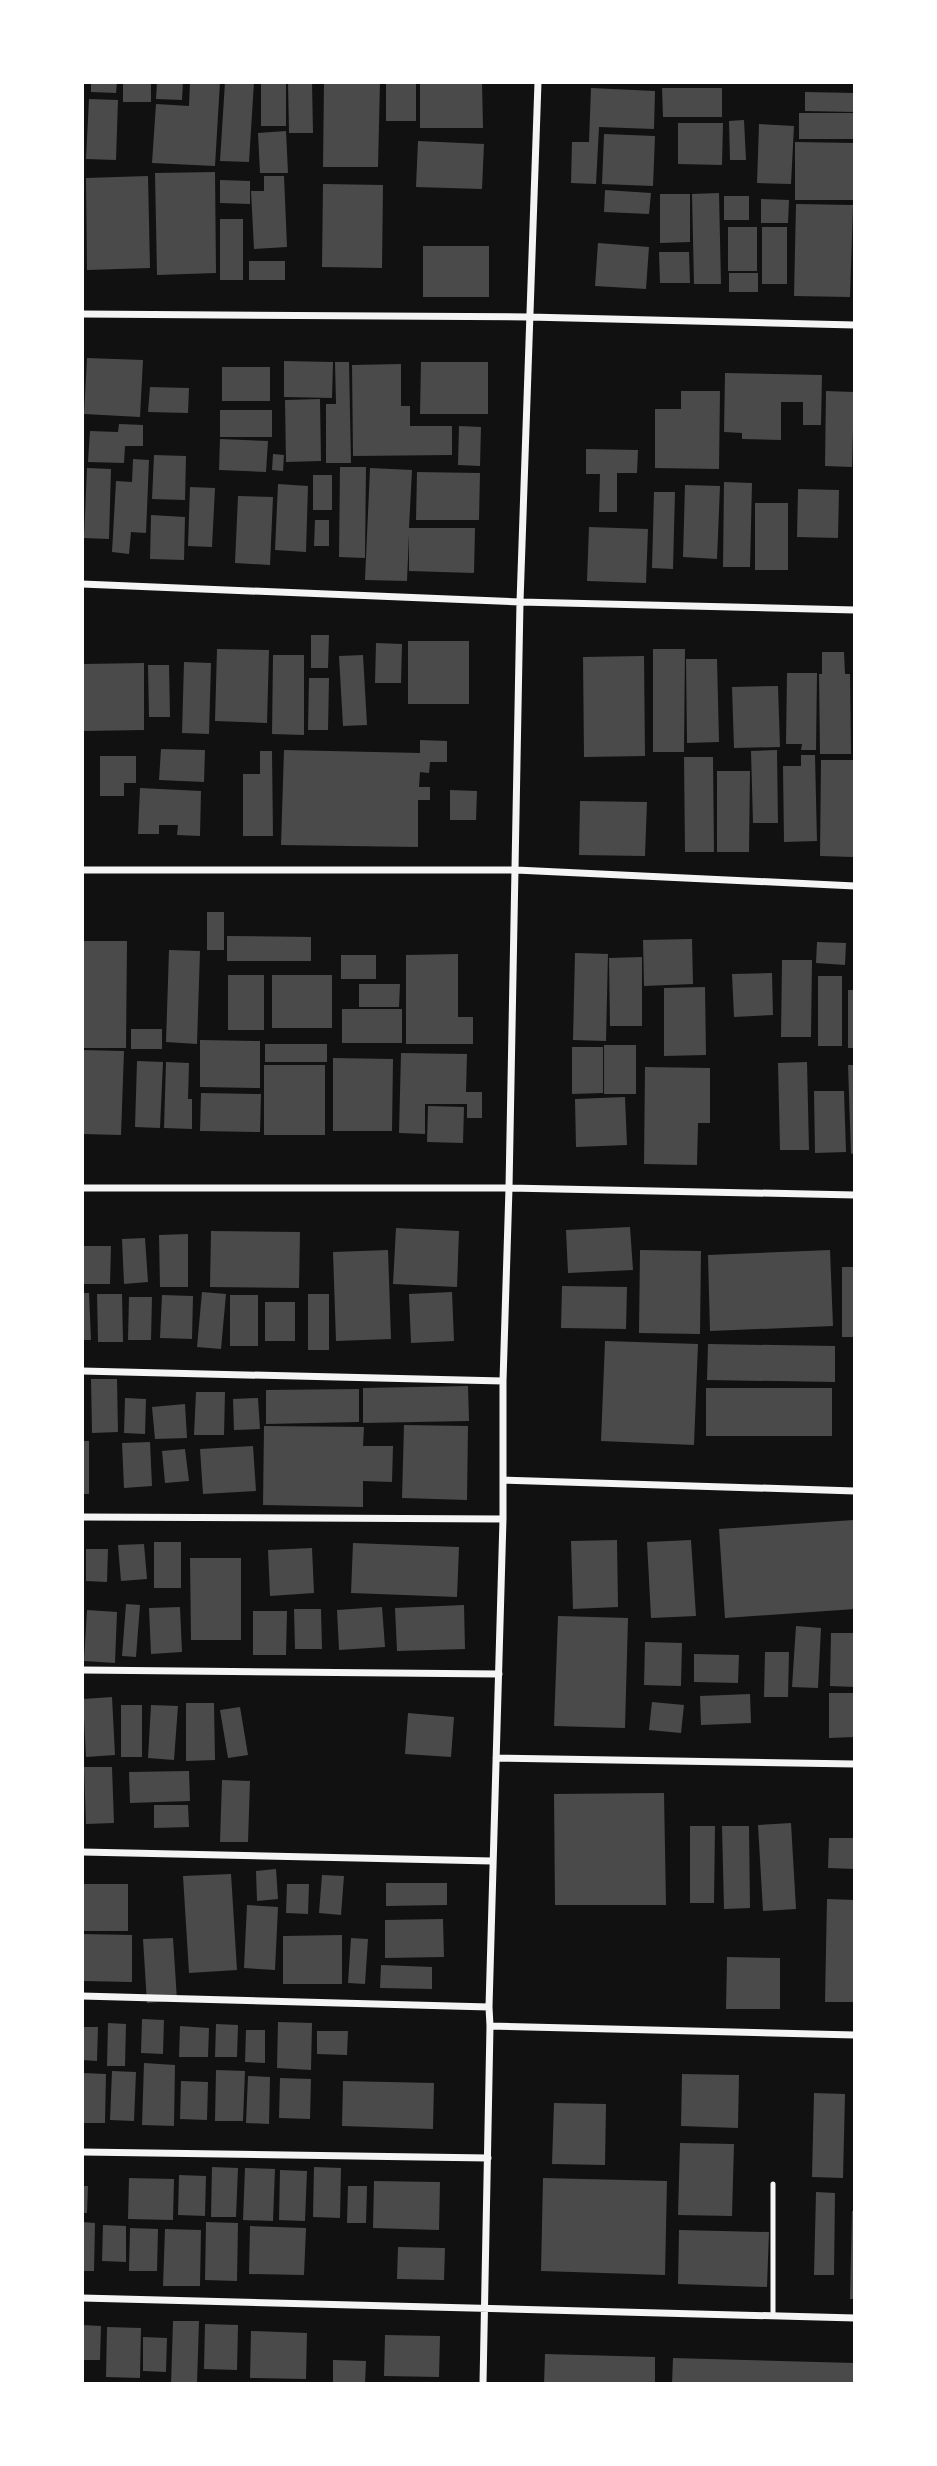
<svg xmlns="http://www.w3.org/2000/svg" width="937" height="2466" font-family="Raleway,sans-serif">
<rect width="100%" height="100%" fill="#111"/>
<path fill="#4a4a4a" d="M91,82H117L116,93L91,92Z
M123,82H151V102H123Z
M157,82H183L182,100L156,99Z
M190,82H220L215,166L152,163L156,104L189,106Z
M225,82H254L249,162L220,161Z
M261,82H286V126H261Z
M288,82H312L313,133H289Z
M324,82H380L378,167H323Z
M386,82H416V121H386Z
M420,82H482L483,128H420Z
M591,88L655,91L654,129L599,127L596,184L571,183L572,142H589Z
M662,88H722V117H663Z
M805,92L855,93V112L805,111Z
M89,99L118,100L116,160L86,159Z
M799,113H855V139H799Z
M744,120L746,160H730L729,121Z
M678,123H723L722,165L678,164Z
M759,124L794,126L791,184L757,183Z
M286,131L288,173H260L258,133Z
M604,134L655,136L653,186L602,184Z
M418,141L484,144L482,189L416,187Z
M795,142L855,143V200H795Z
M215,172L216,273L157,275L155,173Z
M148,176L150,268L87,270L86,178Z
M264,176H284L287,247L254,249L251,191H264Z
M220,180L250,181V204L220,203Z
M323,184L383,185L382,268L322,267Z
M605,190L651,193L649,214L604,212Z
M719,193L721,284H694L692,194Z
M660,194H690V242L660,243Z
M724,196H749V220H724Z
M761,199L789,200L788,223H761Z
M796,204L853,205L850,297L794,296Z
M220,219H243V280H220Z
M728,227H757V271H728Z
M762,227H787V284H762Z
M598,243L649,247L646,289L595,286Z
M423,246H489V297H423Z
M659,252H689L690,283H660Z
M249,261H285V280H249Z
M729,273H758V292H729Z
M87,358L143,360L140,417L84,414Z
M284,361L333,362L332,398L284,397Z
M335,362H349L351,463H326V404H336Z
M421,362H488V414H420Z
M401,364V406H410V426H452V455L353,456L352,365Z
M222,367H270V401H222Z
M725,373L822,375L821,425H803V402H781V440L742,439V433L724,432Z
M150,387L189,388L188,413L148,412Z
M681,391H720L719,469L655,468V409H681Z
M826,391L854,392L852,467L825,466Z
M320,399L321,461L286,462L285,400Z
M220,410H272V437H220Z
M119,424L143,425V446H125L124,463L88,462L90,431L118,432Z
M459,426L481,427L480,466L458,465Z
M220,439L268,441L266,472L219,470Z
M586,449L638,450L637,473H617V512H599L600,474H586Z
M273,454L284,455L283,471L272,470Z
M154,455L186,456L185,500L152,499Z
M133,459L149,460L146,533L131,532L129,554L112,552L116,481L132,482Z
M340,467H366L365,558L339,557Z
M87,468L111,469L109,539L84,538Z
M370,468L412,470L409,528H475L474,573L409,571V534L407,581L365,580Z
M417,472L480,473L479,520H416Z
M313,475H332V510H313Z
M724,482L752,483L750,567H723Z
M278,484L308,486L306,552L275,550Z
M685,485L720,486L717,559L683,557Z
M190,487L215,488L212,547L188,546Z
M798,489L839,490L838,538L797,537Z
M654,492H675L673,569L652,568Z
M238,496L273,497L270,565L235,563Z
M755,503H788V570H755Z
M151,515L185,517L184,560L150,559Z
M315,520H329V546H314Z
M589,527L648,529L646,583L587,581Z
M311,635H329L328,668H311Z
M408,641H469V704H408Z
M376,643L402,644L401,683H375Z
M217,649L269,650L267,723L215,721Z
M653,649H685L684,752H653Z
M822,652H844L845,674H850L851,754H820L819,674H822Z
M273,655H304V735L272,734Z
M363,655L367,725L343,726L339,656Z
M644,656L645,756L584,757L583,657Z
M686,659H717L719,742L687,743Z
M184,662L211,663L209,734L182,733Z
M144,663V730L82,731V664Z
M148,665H169L170,717H149Z
M787,673H817L816,750H801L802,744H786Z
M309,678H329L328,730H308Z
M778,686L780,747L734,748L732,687Z
M420,740L447,741V762H430L429,773L420,772L419,787H430V800H418V847L281,845L284,750L420,753Z
M161,749L205,750L204,782L159,780Z
M777,750L778,823H753L751,751Z
M260,751H272L273,836H243V774H260Z
M801,755H815L817,841L784,842L783,766H801Z
M100,756H136V783H124V796H100Z
M684,757H713L714,852H685Z
M821,760H854L853,857L820,856Z
M717,771H750L749,852H717Z
M140,788L201,791L200,836L177,835L178,825H159V834H138Z
M450,790L477,791L476,820H450Z
M580,801L647,802L645,856L579,855Z
M207,912H224V950H207Z
M227,936L311,937V961H227Z
M692,939L693,984L644,986L643,940Z
M82,941H127L126,1048H82Z
M817,942L846,943L845,965L816,963Z
M169,950L200,951L197,1044L166,1042Z
M575,953L608,954L606,1041L573,1040Z
M458,954V1017H473V1044H406V955Z
M341,955H376V979H341Z
M642,957V1026H610L609,958Z
M782,960H812L811,1037H781Z
M772,973L773,1015L734,1017L732,974Z
M228,975H264V1030H228Z
M272,975H332V1028H272Z
M818,976H842V1046H818Z
M359,984H400L399,1007H359Z
M705,987L706,1055L664,1056V988Z
M848,990H855V1048H848Z
M342,1009H402V1043H342Z
M131,1029H162V1049H131Z
M200,1040L260,1041V1088L200,1087Z
M265,1044H327V1062H265Z
M604,1045H636V1094H604Z
M572,1047H603V1093L572,1094Z
M82,1050L124,1051L121,1135L82,1134Z
M401,1053L467,1054L466,1092H482V1118H467V1104H425V1134L399,1133Z
M333,1058L393,1059L392,1131H333Z
M137,1061L163,1062L160,1128L135,1127Z
M166,1062L189,1063L188,1099H192V1129L164,1128Z
M807,1062L809,1150H780L778,1063Z
M264,1065H325V1135H264Z
M848,1065H855V1153L851,1154Z
M645,1067L710,1068V1123H698L697,1165L644,1164Z
M814,1091H844L846,1152L815,1153Z
M201,1093L261,1094L260,1132L200,1131Z
M625,1097L627,1145L576,1147L575,1099Z
M428,1106L464,1107L463,1143L427,1142Z
M630,1227L633,1270L568,1273L566,1230Z
M396,1228L459,1231L457,1287L393,1284Z
M211,1231L300,1232L299,1288L210,1287Z
M188,1234V1287H160L159,1235Z
M145,1238L148,1282L124,1284L122,1239Z
M82,1246H111L110,1284H82Z
M388,1250L391,1339L336,1341L333,1252Z
M640,1250L701,1251L700,1334L639,1333Z
M830,1250L833,1326L710,1331L708,1255Z
M842,1267H855V1337H842Z
M562,1286L627,1287L626,1329L561,1328Z
M202,1292L226,1294L221,1349L197,1347Z
M452,1292L454,1341L411,1343L409,1294Z
M82,1293H89L91,1340H82Z
M97,1294H122L123,1342H98Z
M308,1294H329V1350H308Z
M162,1295L193,1296L192,1339L160,1338Z
M230,1295H258V1346H230Z
M129,1297H152L151,1340H128Z
M265,1302H295V1341H265Z
M605,1341L698,1344L694,1445L601,1441Z
M708,1344L835,1346V1382L707,1380Z
M91,1379H117L118,1432L92,1433Z
M468,1386L469,1421L363,1423V1388Z
M706,1388H832V1436H706Z
M359,1389V1422L266,1424V1390Z
M196,1392H225L224,1435H194Z
M125,1398L146,1399L145,1434L124,1433Z
M258,1398L260,1429L234,1430L233,1399Z
M185,1404L187,1438L155,1439L152,1407Z
M404,1425L468,1426L467,1500L402,1498Z
M264,1426L364,1427L363,1446H393L392,1482L363,1481V1507L263,1505Z
M82,1441H89V1494H82Z
M150,1442L152,1486L124,1488L122,1443Z
M253,1446L256,1491L203,1494L200,1449Z
M185,1449L189,1481L165,1483L162,1451Z
M854,1520L855,1609L725,1618L719,1529Z
M617,1540L618,1607L573,1609L571,1541Z
M691,1540L696,1616L651,1618L647,1542Z
M154,1542H181V1588H154Z
M353,1543L459,1547L457,1597L351,1593Z
M144,1544L147,1579L121,1581L118,1545Z
M312,1548L314,1593L270,1596L268,1550Z
M86,1549H108L107,1582L86,1581Z
M190,1558H241V1640H191Z
M126,1604L140,1605L136,1657L122,1656Z
M464,1605L465,1649L397,1651L395,1608Z
M180,1607L182,1652L151,1654L149,1608Z
M382,1607L385,1647L339,1650L337,1610Z
M294,1609H321L322,1649H295Z
M87,1610L117,1612L115,1663L84,1661Z
M253,1611H287L286,1655H253Z
M558,1616L628,1618L625,1728L554,1726Z
M796,1626L821,1628L818,1688L792,1687Z
M831,1633H855V1687L830,1686Z
M645,1642L682,1643L681,1686L644,1685Z
M765,1652H789L788,1697H764Z
M694,1654L739,1655L738,1683L694,1682Z
M829,1693H855V1737L829,1738Z
M750,1694L751,1723L701,1725L700,1696Z
M112,1697L115,1755L86,1757L83,1699Z
M652,1702L684,1705L681,1733L649,1730Z
M186,1703H214L215,1760L186,1761Z
M121,1705H142V1757H121Z
M151,1705L178,1706L174,1760L148,1758Z
M240,1707L248,1755L228,1758L220,1710Z
M408,1713L454,1717L451,1757L405,1754Z
M84,1767H112L114,1823L86,1824Z
M189,1771L190,1801L130,1803L129,1772Z
M222,1780L250,1781L248,1842H220Z
M664,1793L666,1905H555L554,1794Z
M154,1805H188L189,1827L154,1828Z
M791,1823L796,1909L763,1911L758,1825Z
M690,1826H715L714,1903H690Z
M722,1826H749L750,1908L724,1909Z
M829,1838H855V1869L828,1868Z
M276,1869L278,1899L257,1901L256,1871Z
M231,1874L237,1970L189,1973L183,1876Z
M322,1875L344,1876L341,1915L319,1913Z
M386,1883H447V1905L386,1906Z
M82,1884H128V1931H82Z
M287,1884H309L308,1914L286,1913Z
M827,1899L855,1900V2002H825Z
M247,1905L278,1907L275,1970L244,1968Z
M443,1919L444,1957L385,1958V1920Z
M82,1934L132,1935V1982L82,1981Z
M342,1935V1984H283V1936Z
M173,1938L177,2000L147,2003L143,1939Z
M351,1938L368,1939L365,1984L348,1983Z
M727,1957L780,1958V2009H726Z
M381,1965L432,1967V1989L380,1988Z
M142,2019L164,2020L163,2054L141,2053Z
M278,2022L312,2023L311,2070L277,2068Z
M108,2023L126,2024L125,2066H107Z
M216,2024L238,2025L237,2057H215Z
M180,2026L209,2028L208,2057H179Z
M82,2027H98L97,2061L82,2060Z
M246,2030H265V2063L245,2062Z
M317,2031H348L347,2055L317,2054Z
M144,2063L175,2065L174,2126L142,2125Z
M216,2070L245,2071L243,2121H215Z
M112,2071L136,2072L134,2121L110,2120Z
M83,2073L106,2074L105,2123H82Z
M682,2074L739,2075L738,2128L681,2126Z
M248,2076L270,2077L269,2124L246,2123Z
M280,2078L311,2079L310,2119L279,2118Z
M181,2081L208,2082L207,2120L180,2119Z
M343,2081L434,2083L433,2129L342,2126Z
M814,2093L845,2094L843,2178L812,2177Z
M554,2103L606,2104L605,2165L552,2164Z
M680,2143L734,2144L732,2216L678,2215Z
M212,2167L238,2168L236,2217H211Z
M314,2167L341,2168L340,2218L313,2217Z
M245,2168L275,2169L273,2221L243,2220Z
M280,2170L307,2171L305,2221L279,2220Z
M179,2175L206,2176L205,2216L178,2215Z
M129,2178L174,2179L173,2220L128,2219Z
M543,2178L667,2181L665,2275L541,2271Z
M374,2181L440,2182L439,2230L373,2228Z
M82,2186H88L87,2213H82Z
M348,2186H367L366,2223H347Z
M816,2192L835,2193L834,2275H814Z
M852,2211H855V2299H850Z
M82,2222L95,2223L94,2271H82Z
M206,2222L238,2223L237,2281L205,2280Z
M103,2225L126,2226V2262L102,2261Z
M250,2226L306,2228L304,2275L249,2274Z
M130,2228L158,2229L157,2271H129Z
M165,2229L201,2230L200,2286H163Z
M679,2230L769,2232L767,2287L678,2284Z
M398,2247L445,2248L444,2280L397,2279Z
M173,2321H199L197,2384H171Z
M205,2324L238,2325L237,2370L204,2369Z
M82,2325L101,2326L100,2360H82Z
M107,2327L141,2328L140,2378L106,2377Z
M251,2331L307,2333L306,2379L250,2378Z
M385,2335L440,2336L439,2377L384,2376Z
M143,2337L167,2338L166,2372L143,2371Z
M545,2354L655,2357V2384H544Z
M673,2358L855,2363V2384H672Z
M333,2360L366,2361L365,2384H333Z"/>
<g fill="none" stroke-linecap="round" stroke-linejoin="round">
<path stroke="#f5f5f5" stroke-width="5" d="M773,2184V2316"/>
<path stroke="#f5f5f5" stroke-width="7" d="M82,314L529,317L855,325
M82,584L520,602L855,610
M82,870H516L855,886
M82,1188H509L855,1195
M82,1371L503,1381
M503,1480L855,1491
M82,1517L503,1519
M82,1670L499,1674
M496,1758L855,1764
M82,1852L492,1861
M82,1996L489,2007
M490,2026L855,2035
M82,2152L488,2158
M82,2298L855,2318
M483,2384L490,2026L489,2007L503,1519V1381L509,1188L520,602L538,82"/>
</g>
<rect width="937" height="2466" fill="none" stroke="#ffffff" stroke-width="168"/>
</svg>
